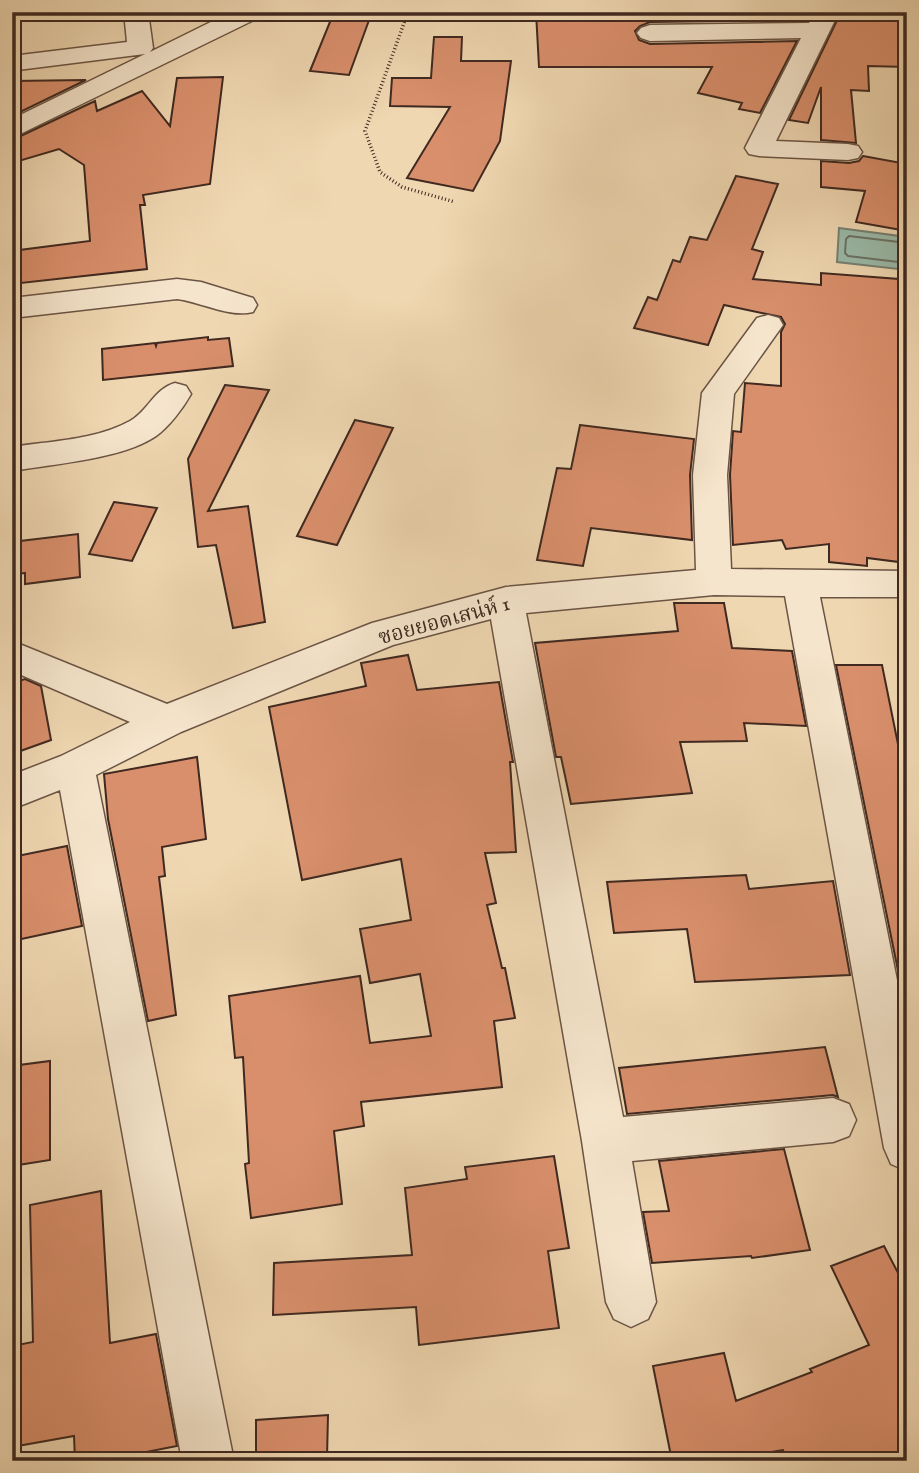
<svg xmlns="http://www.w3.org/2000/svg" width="919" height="1473" font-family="'IM FELL English','Noto Serif Thai',serif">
<rect width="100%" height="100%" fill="#efd7b1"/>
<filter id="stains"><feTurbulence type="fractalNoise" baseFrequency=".00286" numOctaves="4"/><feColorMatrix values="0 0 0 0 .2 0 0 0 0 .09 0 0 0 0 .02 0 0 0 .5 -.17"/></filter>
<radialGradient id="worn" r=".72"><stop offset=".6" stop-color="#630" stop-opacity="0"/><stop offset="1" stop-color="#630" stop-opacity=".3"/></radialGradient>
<path fill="#9abaa9" stroke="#768072" stroke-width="2" d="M839,228L907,237V270L837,262Z"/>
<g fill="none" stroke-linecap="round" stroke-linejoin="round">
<path stroke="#6c7264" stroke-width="2" d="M907,243L849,236L846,239L845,253L848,256L907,263"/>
</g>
<path fill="#d98f6c" stroke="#3f2920" stroke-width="2" d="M334,12H372L349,75L310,71Z
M536,12H811L807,20L650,22L640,26L635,31L639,40L650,44L797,41L760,113L739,109L742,103L698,93L712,67H539Z
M841,12H897L907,37V67L868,66L869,91L851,90L856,143L821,140V87L808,123L789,120Z
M434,37H462L461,61H511L500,141L473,191L407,178L450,107L390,106L392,78H431Z
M223,77L210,184L143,195L145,205H140L147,269L12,284V251L90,241L84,165L59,149L12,163V140L95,101L97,111L142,91L170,126L177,78Z
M86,80L12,116V81Z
M863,156L907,164V231L856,222L865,191L821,187V161L849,163L859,161Z
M736,176L778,184L752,249L763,252L753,279L821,285V273L899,279L904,356L907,357V563L867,558V566L829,562V544L786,549L782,540L733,545L730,475L733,431L741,432L745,383L781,386V332L785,324L781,317L724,305L708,345L634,328L648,297L657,300L673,260L680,262L690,237L707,240Z
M208,337V340L229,338L233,366L103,380L102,349L155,343L156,346L157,343Z
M225,385L269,390L208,511L248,506L265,622L233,628L216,545L198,547L188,459Z
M355,420L393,428L337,545L297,536Z
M580,425L694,439L690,475L692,540L591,528L583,566L537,560L557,468L571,469Z
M114,502L157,508L132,561L89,554Z
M78,534L80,577L25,584V573L12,575V542Z
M674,603H724L732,648L792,651L806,726L744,723L747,741L680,742L692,793L571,804L561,757H556L535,643L678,631Z
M408,655L417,690L499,682L513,762H510L516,852L485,853L496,903L487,905L502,968H505L515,1018L494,1021L502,1087L361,1102L364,1126L334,1131L342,1204L251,1218L245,1164L249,1163L243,1057L235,1058L229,996L360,976L370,1043L431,1036L420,974L370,983L360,929L411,920L401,859L302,880L269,707L366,686L361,663Z
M836,665H882L901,759H907V1015Z
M25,679L41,686L51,740L12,754V683Z
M197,757L206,839L162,847L165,876L159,877L176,1015L148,1021L108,819L104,774Z
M67,846L82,926L12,941V857Z
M746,875L749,889L833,881L850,975L695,982L687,929L614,933L607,882Z
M825,1047L838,1097L833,1095L627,1114L619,1068Z
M50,1061V1160L12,1166V1066Z
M784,1149L810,1250L752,1258L751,1256L652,1263L643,1212L669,1211L659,1161Z
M554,1156L569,1248L548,1251L559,1328L419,1345L416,1307L273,1315L274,1263L412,1255L405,1188L467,1179L465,1167Z
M101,1191L110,1343L156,1334L177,1446L100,1461H75L74,1436L12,1447V1346L33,1342L30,1205Z
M884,1246L907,1290V1461H787L783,1450L717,1461H672L653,1366L724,1353L736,1401L812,1372L810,1369L869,1345L831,1266Z
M328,1415L327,1458L256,1461V1420Z"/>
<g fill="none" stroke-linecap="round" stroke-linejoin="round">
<defs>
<path id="minor" d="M124,12H148L153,48L150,52L231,12H263L260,17L12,138V119L145,54L18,70L12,68V56L127,42Z
M814,12H839L776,141L848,144L858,146L862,152L858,158L848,160L759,156L749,154L745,148L801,38L650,41L641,38L637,33L641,28L650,25L809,23Z
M177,279L201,282L253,298L257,305L253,312C230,318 201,302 177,299L12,318V298Z
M768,315L779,318L783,325L734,394L727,475L731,569L907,571V597H820L907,1030V1171L891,1164L884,1148L785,596L714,595L526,613L623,1117L833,1098L849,1104L856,1120L849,1136L833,1142L632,1161L656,1302L648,1319L631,1327L614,1319L606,1302L582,1141L491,619L393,645L181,732L96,775L234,1461H182L60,790L12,809V775L61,756L130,722L12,671V641L167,704L372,623L506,587L696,570L693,475L702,393L757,318Z
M175,383L186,386L191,394C183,408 169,427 156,436C123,459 53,464 12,471V447C50,441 96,440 130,421C148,411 154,389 175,383Z"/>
</defs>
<use href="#minor" stroke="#6b5444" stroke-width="3"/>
<path stroke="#3f2920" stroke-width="3.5" stroke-dasharray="1 2.5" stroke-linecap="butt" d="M408,12L365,131L380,172L402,187L455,202"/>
<use href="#minor" fill="#f5e5cc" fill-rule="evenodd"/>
</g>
<g text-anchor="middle" stroke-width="7" stroke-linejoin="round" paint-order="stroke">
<g font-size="21" fill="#3f2920" stroke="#f5e5cc">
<text transform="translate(444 620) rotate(-15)" y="7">ซอยยอดเสน่ห์ 1</text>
</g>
</g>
<rect width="919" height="1473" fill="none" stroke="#efd7b1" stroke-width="42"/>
<rect x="14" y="14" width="891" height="1445" fill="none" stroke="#3f2920" stroke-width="3.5"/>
<rect x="21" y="21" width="877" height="1431" fill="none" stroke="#3f2920" stroke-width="2"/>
<rect width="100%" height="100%" filter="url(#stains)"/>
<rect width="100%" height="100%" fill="url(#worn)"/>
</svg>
